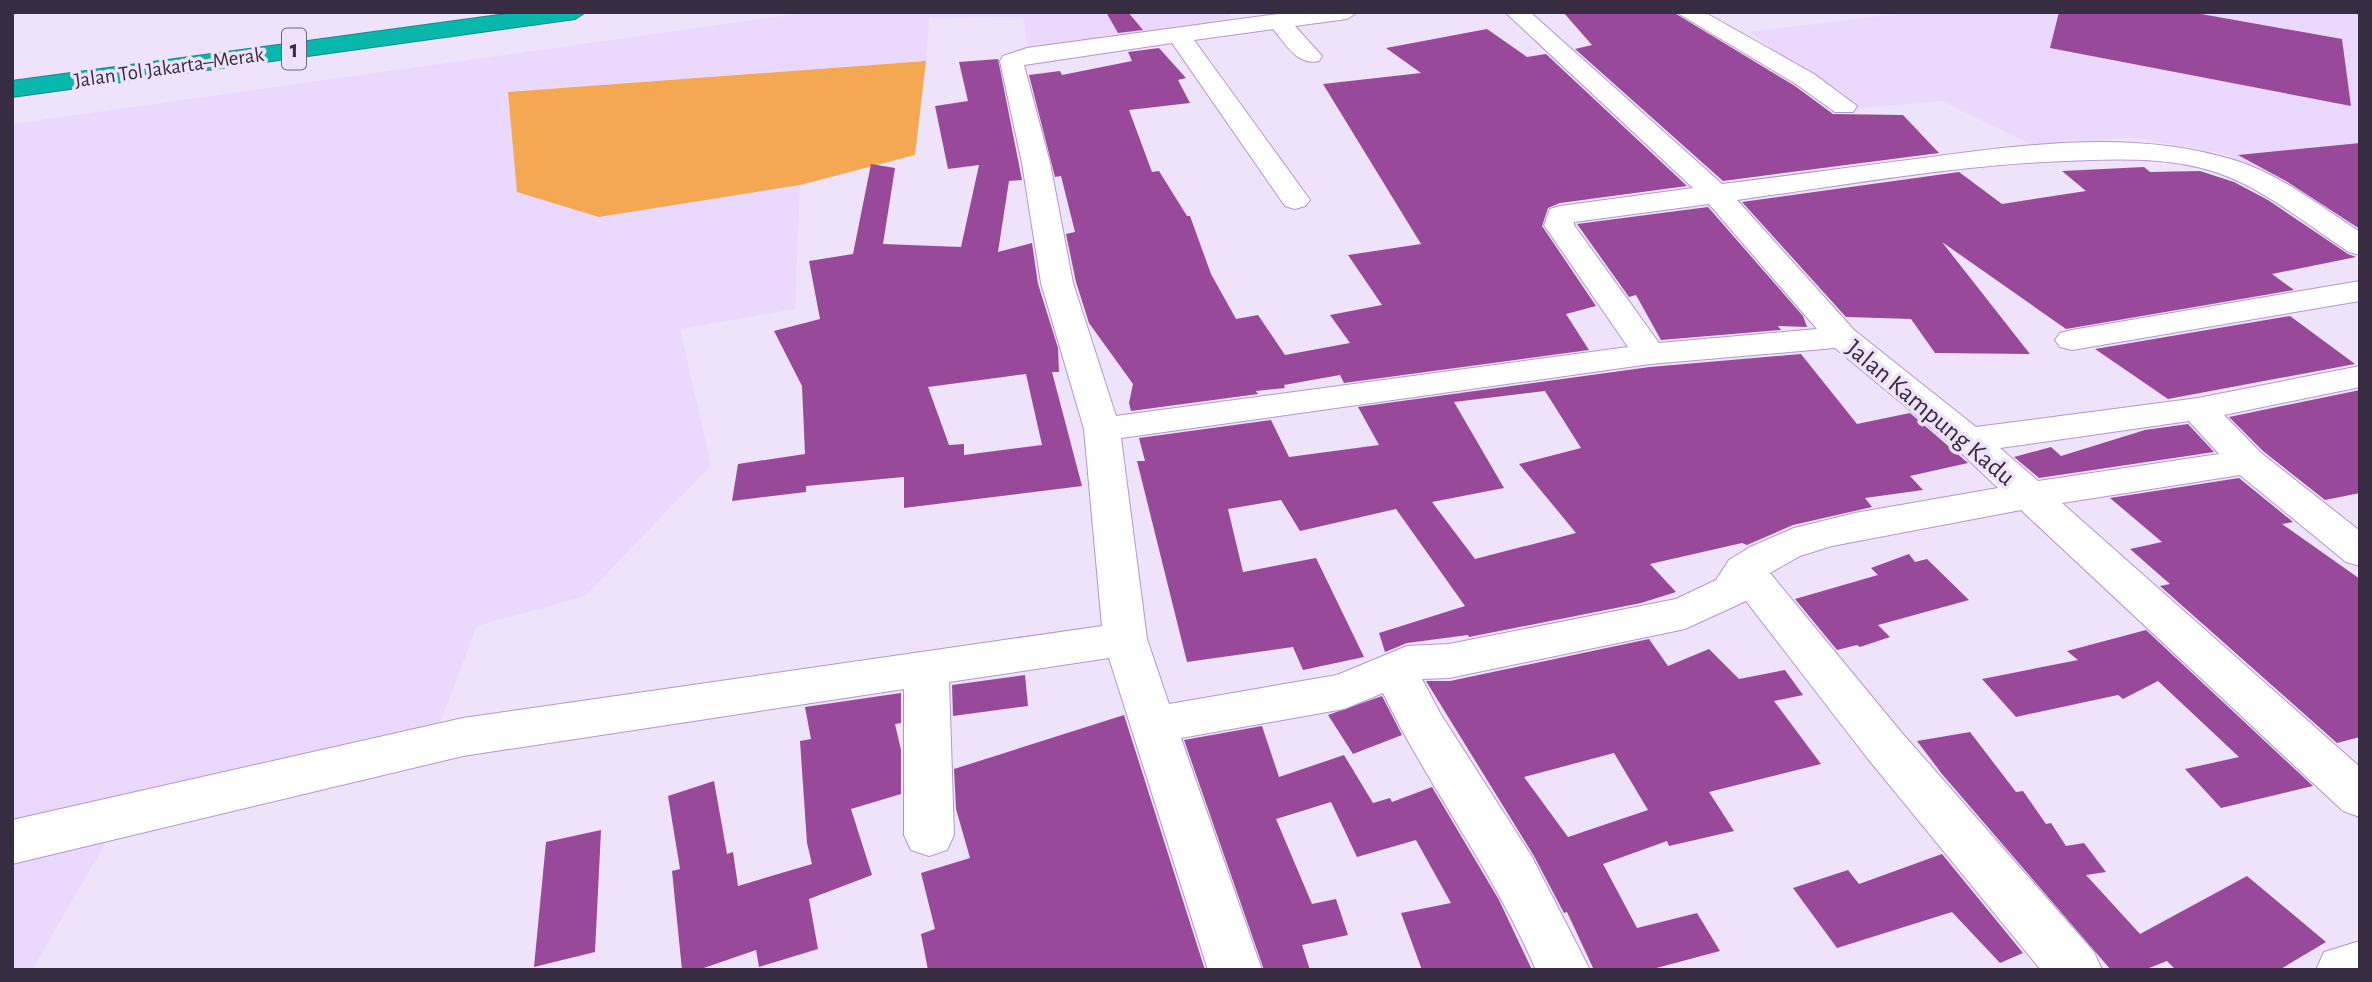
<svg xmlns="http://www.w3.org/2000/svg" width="2372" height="982" font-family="'Alegreya Sans',sans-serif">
<rect width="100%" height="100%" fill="#eee3fa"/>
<path fill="#ebd8fe" d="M811,12H1227L1233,19L1028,49L1023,17L929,18L926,61L509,92L599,217L800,185L795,309L680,329L711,465L585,596L477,626L435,736L128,804L32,970H12V124Z
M1912,12H2360V234L2226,154L2130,137L2042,150L1942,101L1849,109L1750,32Z"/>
<path fill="#f4a851" d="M926,61L915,155L800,185L599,217L517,192L508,92Z"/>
<path fill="#984999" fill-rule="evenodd" d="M1106,12H1128L1143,30L1118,33Z
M1563,12H1673L1795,86L1833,114L1903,115L1939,153L1723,181L1575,49L1592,45Z
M2059,12H2190L2342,39L2351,106L2050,48Z
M1487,29L1527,57L1546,54L1687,186L1560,203L1548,208L1542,226L1596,306L1566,314L1589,350L1344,383L1340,375L1284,385L1285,388L1256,391L1258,394L1131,411L1129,403L1133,384L1089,323L1076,282L1066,234L1075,232L1061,176L1055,177L1029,75L1060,71L1062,75L1132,61L1128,52L1159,48L1186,78L1178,80L1190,103L1129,110L1152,172L1159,171L1187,216H1190L1211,274L1236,319L1258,315L1285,355L1350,343L1330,315L1382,305L1348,255L1421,244L1323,84L1421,73L1386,48Z
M998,59L1022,180L1009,181L998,252L1032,243L1038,284L1058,348L1059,372H1052L1082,486L904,508V477L806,486V492L732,501L738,464L805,454L802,386L774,331L820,319L809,261L853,254L871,164L895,168L883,244L961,247L979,165L948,169L935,106L968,101L959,62ZM1026,374L1042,445L964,455V444L949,445L928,387Z
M2360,143V229L2286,181L2238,155Z
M2144,167L2150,172L2200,171L2234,182L2268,200L2348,254L2356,257L2272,274L2294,290L2066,329L1942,242L2030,354L1935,353L1911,319L1846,317L1742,202L1959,172L2002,204L2086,191L2062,171Z
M1708,207L1803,316L1807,327L1778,326L1781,330L1661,340L1636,295L1629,297L1577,224Z
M2290,316L2355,364L2168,399L2095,349Z
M1801,354L1857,424L1910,413L1968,463L1910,476L1923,490L1865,498L1872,507L1793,525L1747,545L1742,543L1650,564L1676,592L1641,603L1469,637L1468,635L1407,643L1385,652L1379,633L1465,606L1396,509L1300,531L1281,500L1228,509L1243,572L1316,558L1364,657L1303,670L1293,647L1187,662L1137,461H1145L1139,438L1271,420L1289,457L1379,445L1358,407L1650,367ZM1545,391L1581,448L1519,464L1576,533L1475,559L1432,502L1504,488L1454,402Z
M2360,390V493L2325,500L2263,451L2229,417Z
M2188,424L2214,452L2039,478L2014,457L2051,447L2061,456L2145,430Z
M2239,478L2293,522L2282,524L2360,579V737L2337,743L2160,586L2170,584L2130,549L2162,542L2110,498Z
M1909,554L1915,562L1927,559L1969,600L1878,625L1890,637L1860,647L1857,645L1837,650L1795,599L1878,575L1871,568Z
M2146,630L2313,786L2221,808L2185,769L2239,757L2158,681L2123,699L2118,695L2016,717L1982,679L2078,660L2067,651Z
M1649,639L1668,666L1709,649L1739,679L1785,670L1803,695L1774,701L1821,764L1709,792L1734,831L1669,846L1667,841L1603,864L1637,928L1697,913L1720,951L1649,970H1594L1567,912L1564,913L1534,856L1426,681H1450ZM1614,753L1648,810L1568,837L1524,777Z
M1025,675L1028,706L953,716L952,685Z
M901,693V723L895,724L901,750V794L851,809L872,875L809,899L818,949L759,967L756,950L698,970H682L672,871L680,869L668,796L714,781L727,854L733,852L738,886L812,864L807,843L800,741L811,739L805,707Z
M1382,696L1402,735L1353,754L1328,715Z
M1124,715L1205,970H928L921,934L935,929L921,873L970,858L956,809L954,769Z
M1262,726L1279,777L1344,755L1373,803L1390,798L1392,802L1432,787L1499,900L1532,970H1422L1401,913L1451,903L1416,840L1357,857L1331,802L1276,819L1312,904L1336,899L1348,935L1302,945L1310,970H1264L1184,740Z
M1970,732L2016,792L2023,791L2046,824L2051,823L2066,846L2084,843L2106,872L2086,875L2140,934L2247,876L2326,942L2279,970H2176L2167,961L2144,970H2111L1942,774L1917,741Z
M601,830L595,952L534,967L546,842Z
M1942,854L2023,953L2000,963L1952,912L1837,948L1793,888L1848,870L1859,884Z"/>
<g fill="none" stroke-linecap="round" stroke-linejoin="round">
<defs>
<path id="street" d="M1293,12H1358L1347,19L1295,26L1322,56L1319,61C1297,66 1285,43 1273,29L1194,40L1310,200L1305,206L1295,209L1285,206L1172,43L1024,65L1050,163L1073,283L1116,416L1628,347L1544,225L1550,209L1560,206L1693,188L1505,12H1530L1722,184C1787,176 1852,167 1916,159C2021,145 2134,128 2237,161C2281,175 2321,207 2360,232V255L2349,252C2307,225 2265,189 2218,173C2169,156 2115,159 2065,161C1955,165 1846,185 1737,200L1854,330L1976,427L2198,398L2360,366V387L2224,415L2261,453L2360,531V566L2346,562L2240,475L2062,503L2360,767V817L2343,811L2021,510L1832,546L1800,556L1770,573L1902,733L2094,952L2102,970H2041L1868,759L1746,601L1685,629L1449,678L1422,679L1440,713L1532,857L1590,970H1536C1494,872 1429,788 1383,693L1344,709L1181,738L1262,970H1208L1109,658L949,682L954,835L947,850L929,856L911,850L904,835V689L463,756L12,864V820L463,718L1102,626L1084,429L1041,283L1022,163L1000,61L1003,56L1027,48ZM1709,204L1817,329L1659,343L1574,225V222ZM1835,348L1956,448L1998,488L1855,513L1794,528L1750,547L1729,560L1716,580L1676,599L1449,644L1407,646L1337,675L1169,704L1147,639L1121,438L1650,364ZM2189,421L2219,454L2038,481L2000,448Z
M1676,12H1704L1814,74L1857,106L1853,112H1835L1796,84Z
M2360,281V301L2072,350L2060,347L2055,340L2060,333L2072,330Z
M2360,941V970H2316L2324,952Z"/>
<path id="highway" d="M522,12H586L575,19L12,97V81Z"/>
</defs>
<use href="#street" stroke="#b297cd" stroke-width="2"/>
<use href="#highway" stroke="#198788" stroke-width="2"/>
<use href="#street" fill="#fff" fill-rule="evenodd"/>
<use href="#highway" fill="#09b8ad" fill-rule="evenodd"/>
</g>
<g text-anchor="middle" stroke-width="7" stroke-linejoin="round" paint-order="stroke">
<g font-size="21" fill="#372c42" stroke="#eee3fa">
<text transform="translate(169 67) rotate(-8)" y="7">Jalan Tol Jakarta–Merak</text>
</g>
<rect fill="#eee3fa" stroke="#6e6379" stroke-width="2" x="282" y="28.5" width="24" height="41" rx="5"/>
<g font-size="24" font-weight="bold" fill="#372c42">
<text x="294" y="57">1</text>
</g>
<g font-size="26" fill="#372c42" stroke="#eee3fa">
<text transform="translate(1931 412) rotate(40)" y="9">Jalan Kampung Kadu</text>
</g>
</g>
<rect width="2372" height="982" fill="none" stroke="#372c42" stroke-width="28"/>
</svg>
